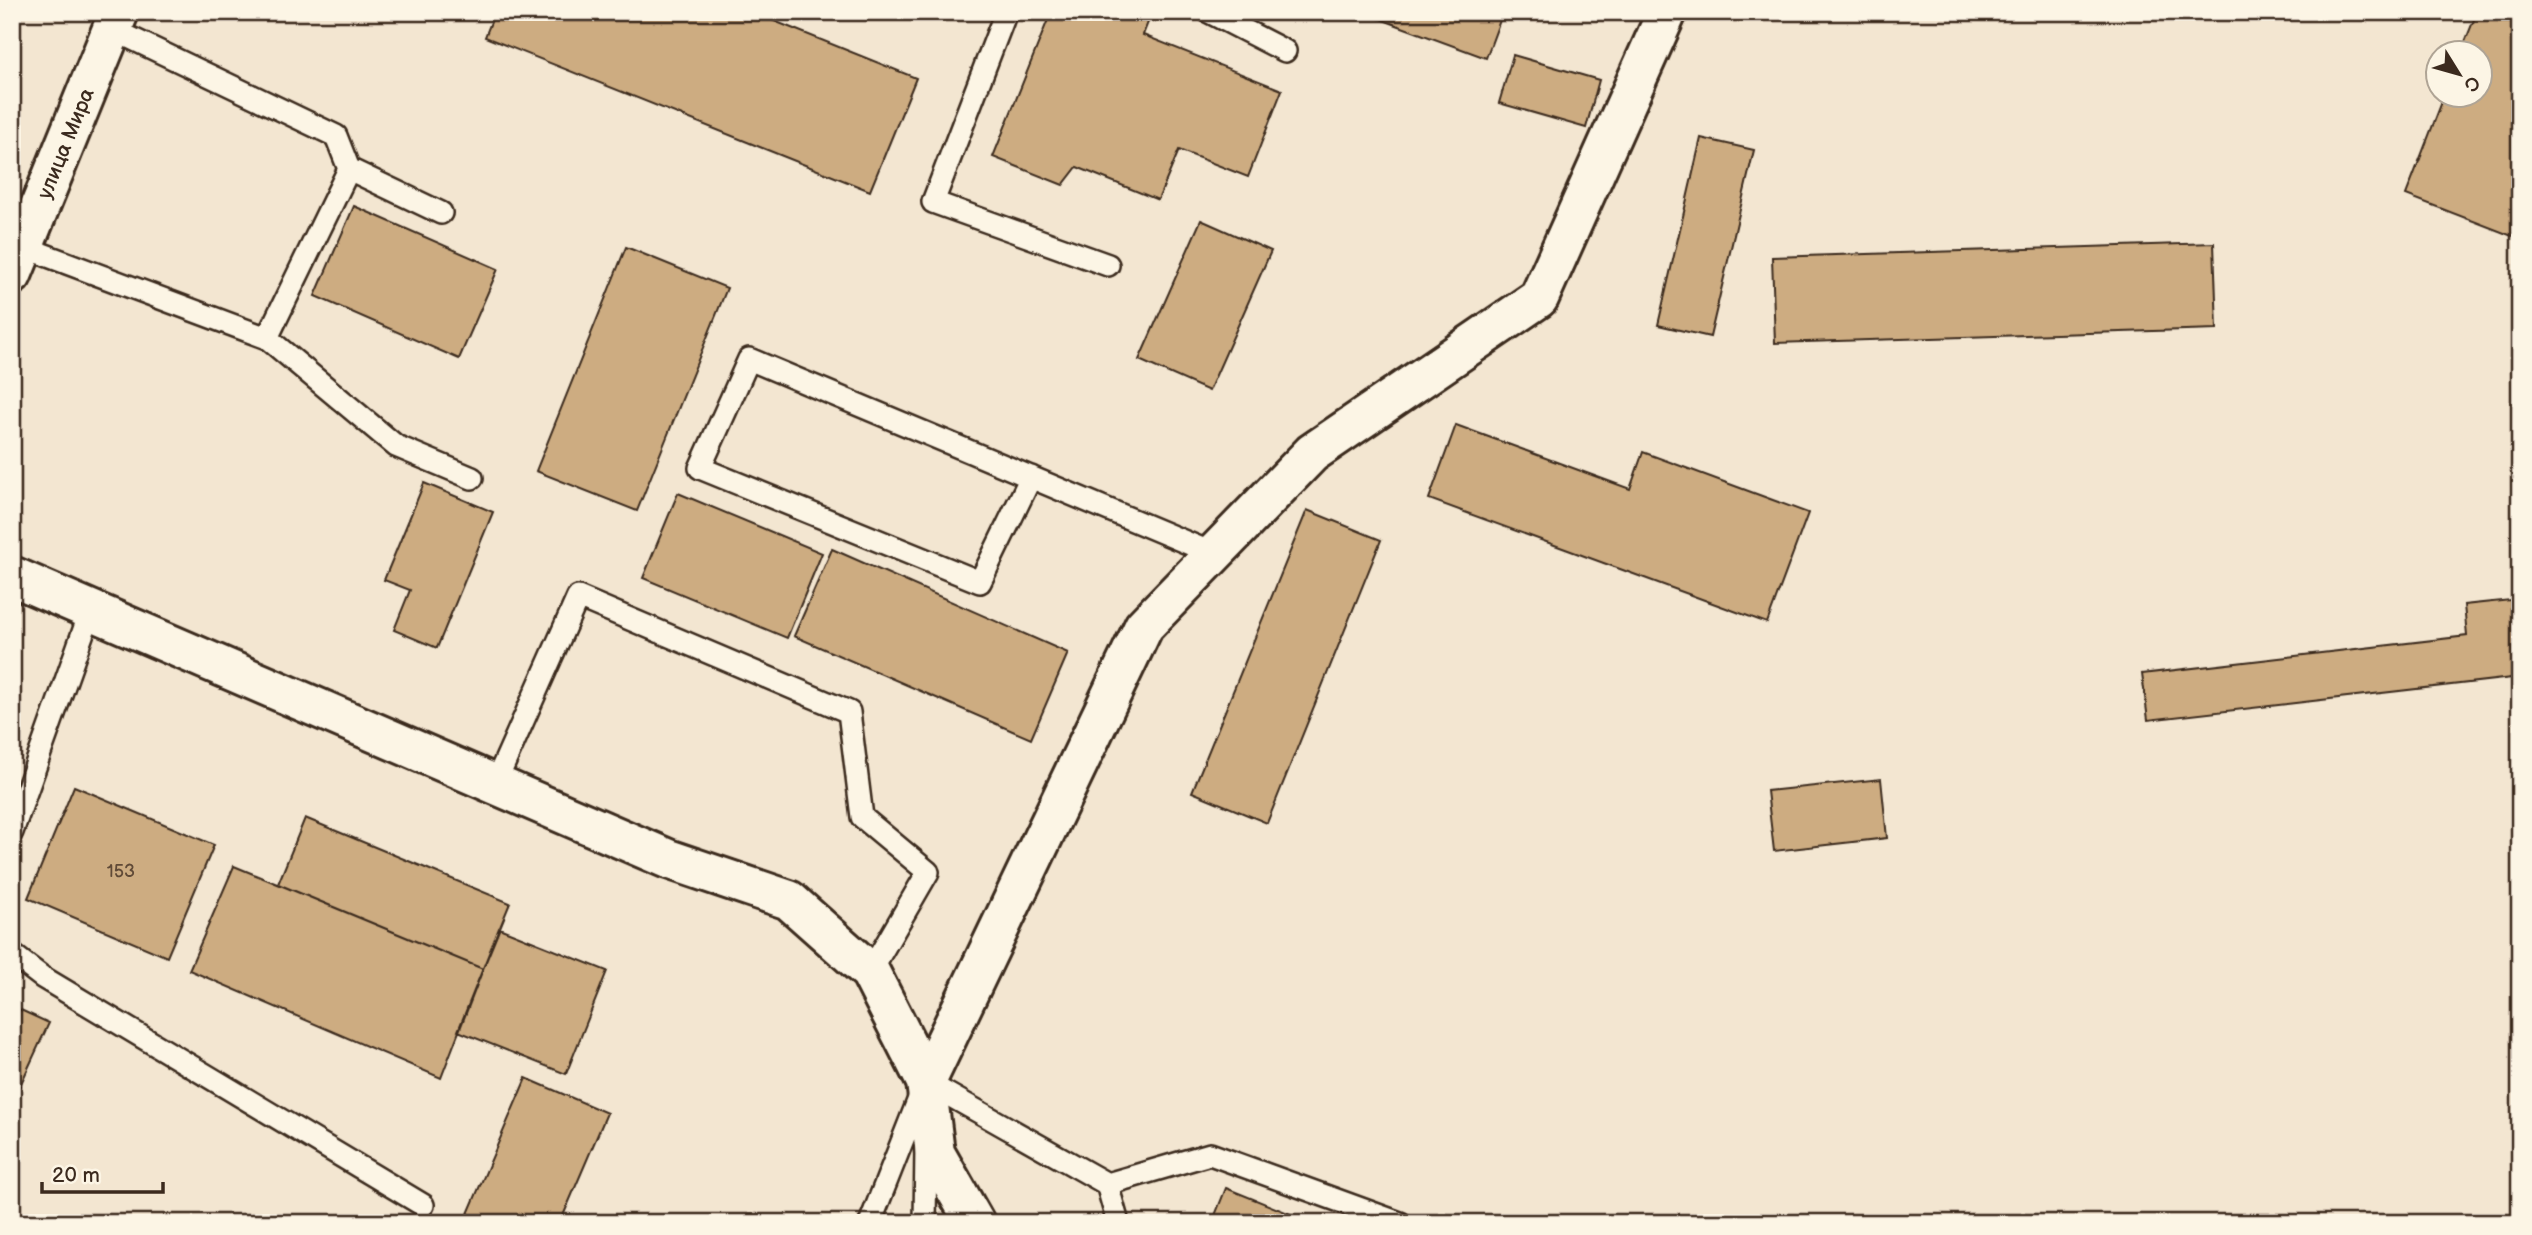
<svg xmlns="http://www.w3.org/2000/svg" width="2532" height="1235" font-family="'Balsamiq Sans',sans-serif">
<rect width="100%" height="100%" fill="#f3e6d1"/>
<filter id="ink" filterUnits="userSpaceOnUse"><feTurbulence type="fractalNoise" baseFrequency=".0143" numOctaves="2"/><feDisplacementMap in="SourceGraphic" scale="14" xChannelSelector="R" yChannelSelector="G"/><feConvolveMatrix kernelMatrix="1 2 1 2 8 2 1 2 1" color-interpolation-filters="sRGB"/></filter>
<g filter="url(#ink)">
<path fill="#cdac81" stroke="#3b2a1e" stroke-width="2" d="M495,12H752L916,78L870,191L485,37Z
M1051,12H1152L1143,35L1282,90L1248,177L1179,150L1158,200L1077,167L1063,185L993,157Z
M1374,12H1503L1486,58L1372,16Z
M2477,12H2520V215L2512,236L2406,195L2445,94H2480V52H2461Z
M1513,55L1599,80L1586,128L1499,103Z
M1701,138L1754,150L1710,337L1658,325Z
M354,206L498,269L459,359L315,296Z
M1201,220L1271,251L1209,391L1139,360Z
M2214,243L2217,329L1775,343L1772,257Z
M626,247L727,288L637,511L536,471Z
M1456,425L1630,489L1643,452L1808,513L1767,623L1429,499Z
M424,483L493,512L437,648L394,630L410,590L384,580Z
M678,493L822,553L787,638L643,578Z
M1307,510L1381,540L1267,823L1192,792Z
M832,549L1068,653L1031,739L794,636Z
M2520,599V677L2148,720L2142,674L2467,636L2464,605Z
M1881,779L1887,838L1774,851L1767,791Z
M74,786L214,845L167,957L28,898Z
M305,818L510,903L483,969L278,884Z
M234,866L483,969L441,1078L189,970Z
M499,928L607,971L566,1074L458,1031Z
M12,1006L49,1023L12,1103Z
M526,1078L607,1113L560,1223H464Z
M1226,1188L1313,1223H1212Z"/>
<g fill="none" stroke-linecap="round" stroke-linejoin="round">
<defs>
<path id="service" d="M1006,12L933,202L1108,265
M1209,12L1285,51
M112,29L336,136L349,169L441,213
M24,247L267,338L396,446L472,478
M267,338L349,169
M1031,477L980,582L700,468L749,359L1214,554
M495,784L578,597L849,712L862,817L928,872L870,972
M12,832L91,610
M12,954L42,977L423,1205
M926,1082L1107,1184L1118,1223
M1107,1184L1210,1154L1400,1223
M870,1223L922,1091
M925,1223L926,1147"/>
<path id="minor" d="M926,1082L1144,626L1312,453L1539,298L1667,12"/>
<path id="tertiary" d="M12,576L668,859L789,900L870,972L926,1082L935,1153L975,1223"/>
<g id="secondary">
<path id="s1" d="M12,275L119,12"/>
</g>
</defs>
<use href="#service" stroke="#3b2a1e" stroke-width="26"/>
<use href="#minor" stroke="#3b2a1e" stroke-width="44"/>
<use href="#tertiary" stroke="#3b2a1e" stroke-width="44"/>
<use href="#secondary" stroke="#3b2a1e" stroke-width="44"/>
<use href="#service" stroke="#fcf5e5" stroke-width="21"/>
<use href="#minor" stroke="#fcf5e5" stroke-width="38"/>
<use href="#tertiary" stroke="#fcf5e5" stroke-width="38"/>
<use href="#secondary" stroke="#fcf5e5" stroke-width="38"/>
</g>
</g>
<g text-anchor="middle" stroke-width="5" stroke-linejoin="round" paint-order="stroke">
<g font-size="18" fill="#604a37">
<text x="121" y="877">153</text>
</g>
<g font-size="21" fill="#3b2a1e" stroke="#fcf5e5">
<text dy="7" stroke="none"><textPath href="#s1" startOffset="142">улица Мира</textPath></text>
</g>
</g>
<rect width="2532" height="1235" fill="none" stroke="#fcf5e5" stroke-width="42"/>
<rect x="21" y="21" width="2490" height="1193" fill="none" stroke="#3b2a1e" stroke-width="2.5" filter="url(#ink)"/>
<g transform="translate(2459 74) rotate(127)"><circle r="33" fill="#fcf5e5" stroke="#afa495" stroke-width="2"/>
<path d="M0-5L12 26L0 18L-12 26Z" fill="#3b2a1e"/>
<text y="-10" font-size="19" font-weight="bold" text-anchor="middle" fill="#3b2a1e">С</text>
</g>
<path d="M42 1182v10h121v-10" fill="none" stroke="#3b2a1e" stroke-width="3.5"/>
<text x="52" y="1182" font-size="21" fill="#3b2a1e" stroke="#fcf5e5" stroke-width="5" paint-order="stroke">20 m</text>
</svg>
